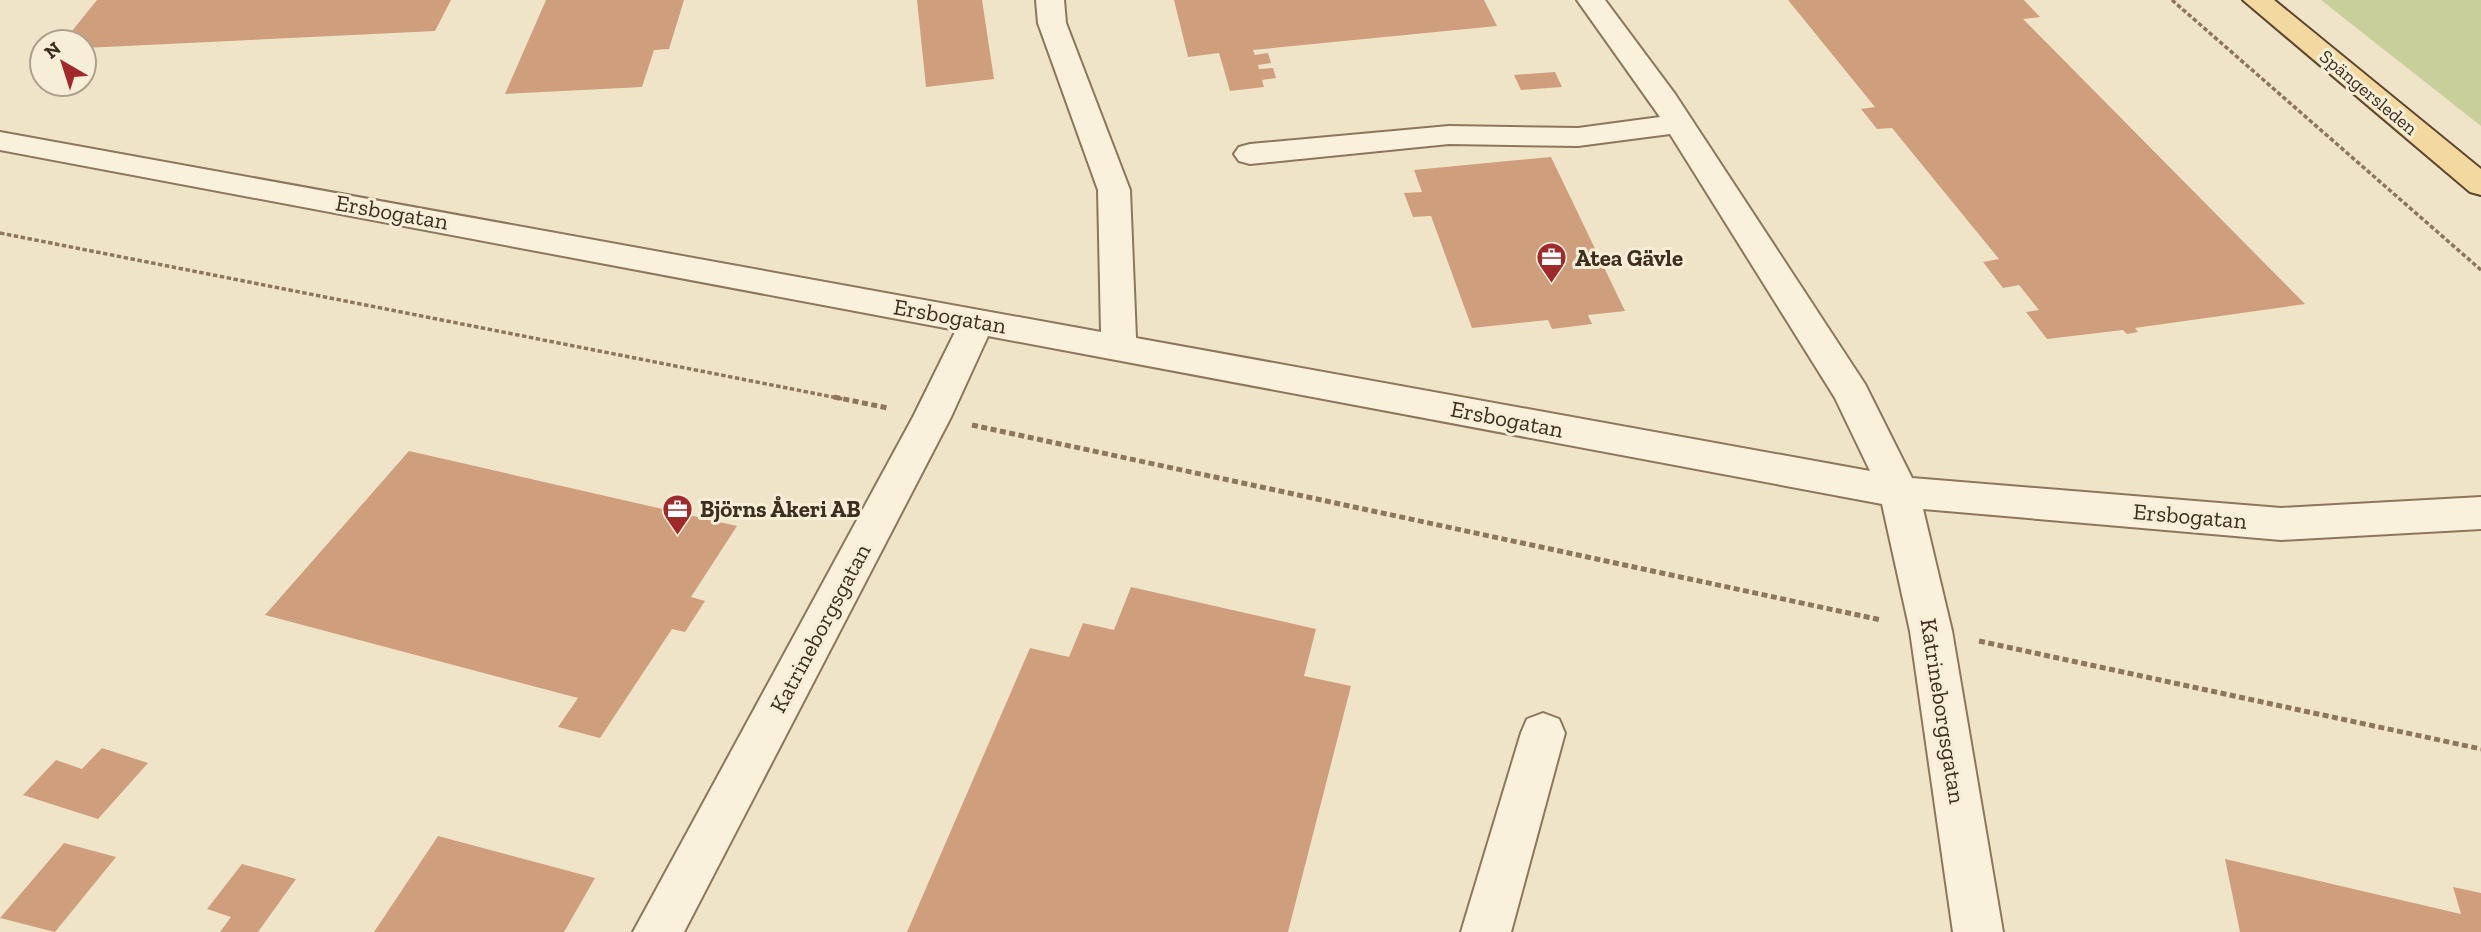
<svg xmlns="http://www.w3.org/2000/svg" width="2481" height="932" font-family="'Zilla Slab',serif">
<rect width="100%" height="100%" fill="#f0e4c8"/>
<path fill="#c9cf9b" d="M2321,0H2481V126Z"/>
<path fill="#cf9f7d" d="M97,0H451L435,31L84,48V42H63Z
M546,0H684L669,49L654,50L642,87L505,94Z
M917,0H982L994,79L926,87Z
M1174,0H1484L1497,26L1253,50L1255,55L1268,53L1271,63L1258,65L1259,69L1273,68L1276,78L1262,80L1264,87L1230,91L1219,53L1188,57Z
M1788,0H2024L2040,17L2023,19L2305,304L2135,328L2138,332L2127,334L2123,330L2047,339L2026,312L2039,310L2019,285L2003,288L1983,262L1999,259L1892,128L1877,129L1861,109L1875,107Z
M1555,72L1562,87L1521,90L1514,75Z
M1551,157L1625,311L1588,315L1592,324L1552,329L1548,320L1472,328L1431,216L1413,217L1404,193L1422,192L1414,170Z
M409,451L737,526L691,597L705,601L685,632L672,629L600,738L558,727L578,698L265,615Z
M1131,587L1316,629L1304,676L1351,686L1288,932H907L1030,648L1069,657L1083,623L1114,630Z
M102,748L148,763L98,819L23,795L56,760L82,769Z
M438,836L595,878L564,932H374Z
M64,843L116,857L55,932L0,918Z
M2225,859L2461,914L2453,887L2481,893V932H2240Z
M242,864L296,879L258,932H220L231,917L207,909Z"/>
<g fill="none" stroke-linecap="round" stroke-linejoin="round">
<defs>
<path id="minor" d="M1036,0H1064L1066,23L1130,190L1136,338L1870,471L1835,398L1670,134L1578,146L1449,144L1250,164L1239,161L1234,154L1239,147L1250,144L1449,126L1578,128L1660,117L1577,0H1605L1675,94L1865,384L1912,478L2281,508L2481,497V529L2281,540L1923,509L1952,631L2003,932H1953L1910,631L1882,504L988,336L951,417L684,932H633L913,417L956,330L0,150V132L1101,332L1098,190L1038,23Z
M1543,713L1559,719L1565,733L1511,932H1461L1521,733L1527,719Z"/>
<path id="major" d="M2243,0H2274L2481,169V195L2470,192Z"/>
</defs>
<use href="#minor" stroke="#8d765c" stroke-width="4"/>
<use href="#major" stroke="#5b4430" stroke-width="4"/>
<path stroke="#8d765c" stroke-width="3.5" stroke-dasharray="4.5 2.5" stroke-linecap="butt" d="M2172,0L2481,270
M0,233L843,399"/>
<path stroke="#8d765c" stroke-width="5" stroke-dasharray="6 3.5" stroke-linecap="butt" d="M834,397L888,408
M972,425L1881,620
M1979,641L2481,749"/>
<use href="#minor" fill="#faf1dc" fill-rule="evenodd"/>
<use href="#major" fill="#f3d9a0" fill-rule="evenodd"/>
</g>
<defs>
<symbol id="office-pin" viewBox="-11 -11 22 30"><path d="M0 17L-7.5 6A9.5 9.5 0 1 1 7.5 6Z" fill="#9e2a2b" stroke="#f7eed8"/><path d="M-6-3h4V-5.5h4V-3h4V5H-6ZM-1-4.5V-3h2v-1.5ZM-6 0V1H6V0Z" fill="#fff"/></symbol>
</defs>
<g fill-rule="evenodd">
<use href="#office-pin" x="1534" y="240" width="35" height="47"/>
<use href="#office-pin" x="660" y="492" width="35" height="47"/>
</g>
<g text-anchor="middle" stroke-width="6" stroke-linejoin="round" paint-order="stroke">
<g font-size="19" fill="#3d2e20" stroke="#f7eed8">
<text transform="translate(2369 92) rotate(40)" y="7">Spängersleden</text>
</g>
<g font-size="23" fill="#3d2e20" stroke="#f7eed8">
<text transform="translate(392 212) rotate(10)" y="8">Ersbogatan</text>
<text transform="translate(950 316) rotate(10)" y="8">Ersbogatan</text>
<text transform="translate(1507 419) rotate(11)" y="8">Ersbogatan</text>
<text transform="translate(2190 516) rotate(5)" y="8">Ersbogatan</text>
<text transform="translate(820 628) rotate(-62)" y="8">Katrineborgsgatan</text>
<text transform="translate(1943 711) rotate(81)" y="8">Katrineborgsgatan</text>
</g>
<g font-size="23" font-weight="bold" fill="#3d2e20" stroke="#f7eed8" text-anchor="start">
<text x="1575" y="266">Atea Gävle</text>
<text x="700" y="517">Björns Åkeri AB</text>
</g>
</g>
<g transform="translate(63 63) rotate(321)"><circle r="33" fill="#f7eed8" stroke="#ada18e" stroke-width="2"/>
<path d="M0-5L12 26L0 18L-12 26Z" fill="#9e2a2b"/>
<text y="-10" font-size="19" font-weight="bold" text-anchor="middle" fill="#3d2e20">N</text>
</g>
</svg>
